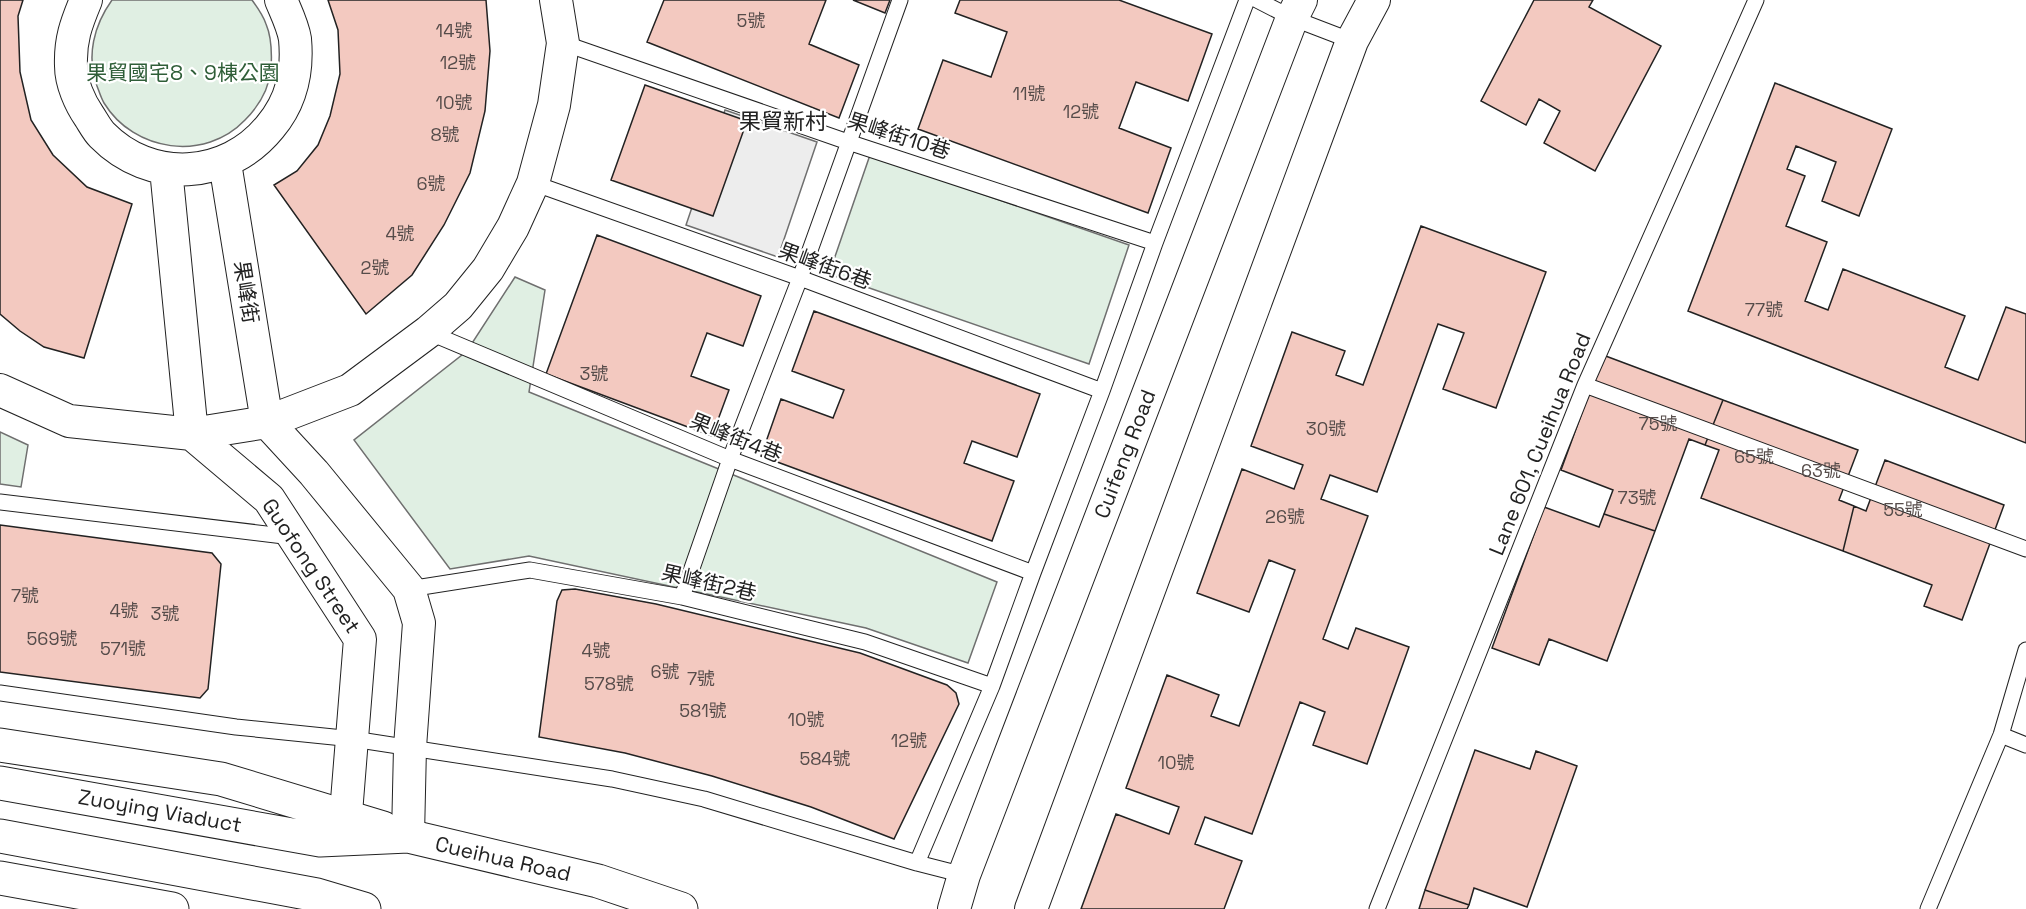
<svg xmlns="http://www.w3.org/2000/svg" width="2026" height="909" font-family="'Space Grotesk','Noto Sans TC',sans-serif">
<rect width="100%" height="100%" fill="#fff"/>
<path fill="#e0efe3" stroke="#6f6f6f" stroke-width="1.5" d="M112,0H252C257,7 263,15 266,24C272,38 272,54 271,69C269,89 259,106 245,120C205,162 134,152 104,103C101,98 99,91 97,86C86,56 94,25 112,0Z
M870,155L1129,245L1089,364L829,274Z
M515,277L545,290L529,392L997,582L968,663L866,628L529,556L450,569L354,440L467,351Z
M0,432L28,445L21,487L0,484Z"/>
<path fill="#ededed" stroke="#6f6f6f" stroke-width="1.5" d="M725,110L817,142L778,257L686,225Z"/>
<path fill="#f3c9c0" stroke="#222" stroke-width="1.5" d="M0,0H23L18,16L20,72L31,120L53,155L87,187L132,204L84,358L44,347L20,331L0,314Z
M328,0H486L490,51L485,111L470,173L444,225L412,275L366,314L274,185L297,171L318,145L330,116L340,74L338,30Z
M664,0H826L809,44L859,65L839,118L647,42Z
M853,0H890L885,13Z
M960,0H1119L1212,34L1188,101L1136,82L1119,128L1171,148L1148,213L918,129L943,60L991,77L1007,32L955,13Z
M1534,0H1593L1589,7L1661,46L1595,171L1544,143L1560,111L1539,99L1526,125L1481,101Z
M1775,83L1892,129L1859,216L1822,201L1836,162L1796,146L1787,169L1805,176L1786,226L1827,242L1805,301L1828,310L1843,269L1965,316L1945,367L1978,380L2006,307L2026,314V443L1688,311Z
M645,85L747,121L713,216L611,180Z
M1421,226L1546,272L1496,408L1443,389L1464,333L1438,324L1377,492L1330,475L1321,499L1368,516L1323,639L1348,649L1356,628L1409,647L1367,764L1313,745L1325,712L1300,702L1252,834L1205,817L1195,844L1242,861L1224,909H1081L1116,814L1169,834L1179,807L1126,788L1167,675L1219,695L1211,716L1239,726L1295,570L1269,560L1249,612L1197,593L1242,469L1294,489L1303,465L1251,446L1292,332L1345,351L1336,375L1363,385Z
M597,235L761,296L743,346L707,333L691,376L729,390L712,436L546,374Z
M814,311L1040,394L1017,457L972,441L964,463L1014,481L992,541L761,456L781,399L833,418L844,390L792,371Z
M1603,355L1723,400L1705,445L1689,439L1655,531L1604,514L1613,490L1561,470Z
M1723,400L1858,450L1839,500L1854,506L1843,551L1701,498L1719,450L1705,445Z
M1885,460L2004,505L1962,620L1924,606L1932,585L1843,551L1854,506L1866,511Z
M1544,507L1599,527L1604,514L1655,531L1607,661L1549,639L1539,665L1492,648Z
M0,525L212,553L221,564L208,689L200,698L0,672Z
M575,589L656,604L860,653L947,685L956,693L959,704L894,839L811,807L712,776L625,753L539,737L557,601L562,590Z
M1475,750L1530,769L1536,751L1577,766L1527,907L1474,888L1469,905L1425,890Z
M1425,890L1469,905L1467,909H1419Z"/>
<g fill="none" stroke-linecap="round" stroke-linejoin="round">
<defs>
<path id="lane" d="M1257,0L1292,18L1352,41
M563,43L848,142L1155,243
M533,183L800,278L1102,391
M428,332L730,459L1033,573
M1585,385L2026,549
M0,502L292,537
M409,589L530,570L682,597L865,642L992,686
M682,597L730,459L800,278L900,0
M0,693L236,727L353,739L612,779L704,799L917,863L964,875
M2001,735L2026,745
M917,863L992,686L1033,573L1102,391L1155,243L1247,0
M1377,909L1585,385L1756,0
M1928,909L2001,735L2026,650"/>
<path id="street" d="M86,0C76,24 70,40 71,66C71,83 80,103 89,116C93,122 97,130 102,135C150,184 227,180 270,127C292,101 298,72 295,39C293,26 286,12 281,0
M225,163L267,422L314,473L409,589L419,623L410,747L408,836
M166,169L192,434L269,499L360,639L344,838
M0,390L69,421L192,434L267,422L350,390L428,332L458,306L488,269L513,227L533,183L554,105L563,43L556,0
M954,909L964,875L1292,18L1301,0
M1031,909L1352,41L1374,0"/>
<path id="primary" d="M0,745L221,779L383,828
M0,783L320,840L408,836L598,881L681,909
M0,836L317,895L364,909
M0,878L172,909"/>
</defs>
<use href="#lane" stroke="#222" stroke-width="17"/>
<use href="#street" stroke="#222" stroke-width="34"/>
<use href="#primary" stroke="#222" stroke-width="35"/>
<use href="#lane" stroke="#fff" stroke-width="15"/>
<use href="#street" stroke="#fff" stroke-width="32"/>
<use href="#primary" stroke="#fff" stroke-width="33"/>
</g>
<g text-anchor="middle" stroke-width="4.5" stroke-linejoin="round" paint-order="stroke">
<g font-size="18" fill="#564c4a">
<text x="751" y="27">5號</text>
<text x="454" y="37">14號</text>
<text x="458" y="69">12號</text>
<text x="1029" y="100">11號</text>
<text x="454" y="109">10號</text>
<text x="1081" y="118">12號</text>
<text x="445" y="141">8號</text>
<text x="431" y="190">6號</text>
<text x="400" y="240">4號</text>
<text x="375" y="274">2號</text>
<text x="1764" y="316">77號</text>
<text x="594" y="380">3號</text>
<text x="1658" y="430">75號</text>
<text x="1326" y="435">30號</text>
<text x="1754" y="463">65號</text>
<text x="1821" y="477">63號</text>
<text x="1637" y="504">73號</text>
<text x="1903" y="516">55號</text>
<text x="1285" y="523">26號</text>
<text x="25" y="602">7號</text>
<text x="124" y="617">4號</text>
<text x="165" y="620">3號</text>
<text x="52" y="645">569號</text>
<text x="123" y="655">571號</text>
<text x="596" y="657">4號</text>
<text x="665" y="678">6號</text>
<text x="701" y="685">7號</text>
<text x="609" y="690">578號</text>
<text x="703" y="717">581號</text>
<text x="806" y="726">10號</text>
<text x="909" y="747">12號</text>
<text x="825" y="765">584號</text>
<text x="1176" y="769">10號</text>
</g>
<g font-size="21" fill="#2f5e38" stroke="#fff">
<text x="183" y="80">果貿國宅8、9棟公園</text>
</g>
<g font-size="21" fill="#222" stroke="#fff">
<text transform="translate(899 136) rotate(18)" y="7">果峰街10巷</text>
<text transform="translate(825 266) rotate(20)" y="7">果峰街6巷</text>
<text transform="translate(246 292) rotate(81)" y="7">果峰街</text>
<text transform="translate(736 438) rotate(22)" y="7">果峰街4巷</text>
<text transform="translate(1540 444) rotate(-68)" y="7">Lane 601, Cueihua Road</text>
<text transform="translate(1125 454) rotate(-69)" y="7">Cuifeng Road</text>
<text transform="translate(311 566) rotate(56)" y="7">Guofong Street</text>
<text transform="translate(709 583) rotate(13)" y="7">果峰街2巷</text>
<text transform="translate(160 811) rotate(10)" y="7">Zuoying Viaduct</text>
<text transform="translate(503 859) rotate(13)" y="7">Cueihua Road</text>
</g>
<g font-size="22" fill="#222" stroke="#fff">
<text x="783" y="129">果貿新村</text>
</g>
</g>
</svg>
